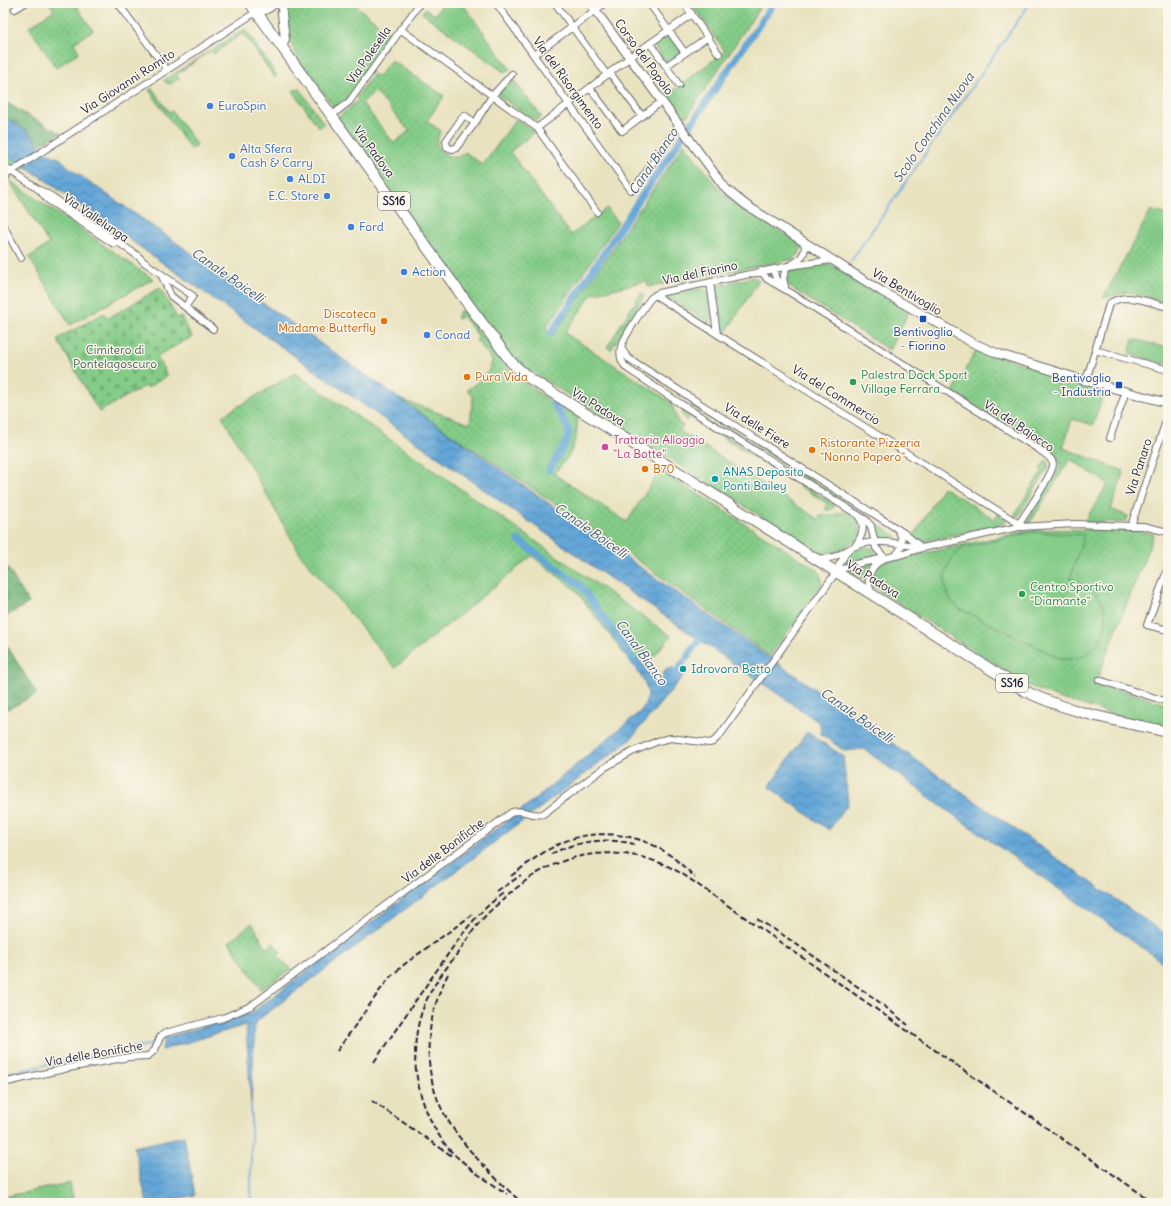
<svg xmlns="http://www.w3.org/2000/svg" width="1171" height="1206" font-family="Delius,sans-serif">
<defs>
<pattern id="grass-dots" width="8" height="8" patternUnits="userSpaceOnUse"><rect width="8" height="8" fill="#84cc87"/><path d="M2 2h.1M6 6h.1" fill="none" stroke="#72af75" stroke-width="1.8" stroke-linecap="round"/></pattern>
<pattern id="forest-crowns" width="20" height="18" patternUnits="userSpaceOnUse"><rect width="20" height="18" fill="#6bb074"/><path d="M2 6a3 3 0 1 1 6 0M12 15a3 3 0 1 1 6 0" fill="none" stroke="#588f60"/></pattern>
<pattern id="cemetery-stones" width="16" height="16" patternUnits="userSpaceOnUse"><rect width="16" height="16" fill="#84cc87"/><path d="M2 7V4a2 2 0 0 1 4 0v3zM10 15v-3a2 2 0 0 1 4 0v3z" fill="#72af75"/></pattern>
<pattern id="water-waves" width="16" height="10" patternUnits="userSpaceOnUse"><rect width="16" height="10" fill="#63a6d7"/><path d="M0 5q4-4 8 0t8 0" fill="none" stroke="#5187b0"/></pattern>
</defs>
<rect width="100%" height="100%" fill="#fbf7ec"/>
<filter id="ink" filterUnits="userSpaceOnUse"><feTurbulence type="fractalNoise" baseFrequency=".025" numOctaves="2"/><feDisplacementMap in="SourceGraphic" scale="8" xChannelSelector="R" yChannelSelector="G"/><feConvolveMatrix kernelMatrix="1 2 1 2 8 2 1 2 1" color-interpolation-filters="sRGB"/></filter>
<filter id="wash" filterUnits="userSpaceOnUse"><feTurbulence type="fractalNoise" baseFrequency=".012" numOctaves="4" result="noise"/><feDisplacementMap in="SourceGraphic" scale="16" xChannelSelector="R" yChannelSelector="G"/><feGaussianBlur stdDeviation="0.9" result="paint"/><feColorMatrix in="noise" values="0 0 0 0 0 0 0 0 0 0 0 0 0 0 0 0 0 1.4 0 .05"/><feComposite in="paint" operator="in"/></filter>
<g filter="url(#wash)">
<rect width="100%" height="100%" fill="#e9e2bf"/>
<path fill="url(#grass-dots)" stroke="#537761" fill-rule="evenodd" d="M49,3H74L93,30L74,43L79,52L56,68L29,27L54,10Z
M286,3H353L393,36L352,96L337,107L333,106C317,84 293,58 287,31C285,21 285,12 286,3Z
M443,3H462L510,69L504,72L422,13L425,9L435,15Z
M691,3H763L683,122L665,97L725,51Z
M245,29L277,76L275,78L243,33L214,54L211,50L176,75L179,78L171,84L166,83L164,80Z
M669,34L682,53L666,64L654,45Z
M391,60L444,96L427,121L441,131C435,141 436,150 447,155C450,156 454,158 457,157C459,156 463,154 465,152L483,165L516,119L535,132L510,152L571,235L607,208L618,222L546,328L553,336L684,144L725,196L741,210L799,242C803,249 800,254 794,259L648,287L647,281L592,294L565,333L671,402L678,422L683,426L680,431L818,519L821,515C824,515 828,516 831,516C836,515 840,511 846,513C857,516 866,531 856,540C854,542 850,543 848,545C838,552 831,556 819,553L513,360L338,118L358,100L356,97L373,74L378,77ZM375,91L409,131L394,143L362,103Z
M512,78L542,117L536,120L533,119L498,95L507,82Z
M152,88L169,112L172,111L197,145L191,150L149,90Z
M299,88L324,124L319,128L293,91Z
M3,153L26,167L9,180L153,279L70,325L29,257L49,244L9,180L3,176Z
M1151,210L1168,215V303L1129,292L1103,298Z
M828,263L909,312L889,350L790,287L786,280L788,273L798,269Z
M754,277L759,280L725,334C716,326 716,302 715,290L716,286Z
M703,288L708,291L711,320L710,323L668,297L670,294Z
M641,293L645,295L611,350L607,347Z
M460,311L465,313L514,375L542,395L578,416L576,438L570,454L554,474L627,522L660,470L818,570L822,580L821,586L770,656L614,543L399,399L470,424L473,397L467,390C477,382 490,375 492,361L490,357L476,340L479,337L462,316L458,319L456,318Z
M1133,339L1168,348V365L1129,354Z
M977,349L1105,390L1093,425L1072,419L1063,448L1124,471L1111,509L1128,516L1126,522H1084L1108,484L1070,459L1030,523H1028L1027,521L1059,468L1060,464L1057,457L953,392Z
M295,373L671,636L647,665L641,657L632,664L627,656L625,655L575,589L532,556L395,668L300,554L222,416Z
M691,404L870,517L868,519L690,406Z
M683,411L689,413L829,501L834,504V507L830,510H825L828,504L689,416L686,421L682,414Z
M1046,460L1048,463V468L1019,515L1015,518L1013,517L1042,471L1040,469Z
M943,487L994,519L998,514L1005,519L1006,522L1004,524L926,541L920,540L913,537Z
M873,521L897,537L898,540H876L872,522Z
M1127,529L1154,534L1096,682L1168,705V726L1116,715L1055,697L1025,684L872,586C870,574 874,568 884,562L1031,530Z
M865,547L873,548L879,557L844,563C844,552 856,549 865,547Z
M873,562L866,573V581L846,570Z
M252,923L267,949L274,943L281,953L277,957L292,969L261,989L229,942Z
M70,1183L74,1203H3V1197Z"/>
<path fill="url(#forest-crowns)" stroke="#466958" d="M3,100L25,114L61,133L38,146C32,132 16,124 3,116Z
M3,560L29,603L3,618Z
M3,639L37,694L3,712Z"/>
<path fill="url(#cemetery-stones)" stroke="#537761" d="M160,288L177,318L181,317L192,337L157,356L167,376L147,388L145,386L99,412L57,339L104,313L108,318Z"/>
<path fill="#84cc87" stroke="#537761" d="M1031,532L1084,535L1070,578C1080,583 1091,587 1098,596C1115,616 1102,652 1077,658C1072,659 1066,659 1061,659L960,609C937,592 942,563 963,548Z"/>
<path fill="url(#water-waves)" stroke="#426489" d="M3,116L27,131L36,141L38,146L49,154L61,159L71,169L1168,936V966L941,806L864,749L844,751L821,734L820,723L592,566L28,168L3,153Z
M638,659L647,668L655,684H657L667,668L670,670L672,667L684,675L629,741L258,1020L255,1023L251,1106L246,1025L162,1050L164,1038L251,1013L525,807L641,711C643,707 647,701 648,696C648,685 639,673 632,664Z
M807,732L843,756L848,804L829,830L769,787Z
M184,1136L195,1195L159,1203H147L134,1147Z"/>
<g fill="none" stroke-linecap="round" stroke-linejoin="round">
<path stroke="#63a6d7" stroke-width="2" d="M851,261L1030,3
M3,1074L116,1050L155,1044
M251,1104V1203"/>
<path stroke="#63a6d7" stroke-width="7" d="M551,333L639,200L774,3
M549,470L564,446L569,433L566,424L553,402
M518,540L580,585L640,669
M687,657L704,632
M673,677L683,663"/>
</g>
</g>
<g filter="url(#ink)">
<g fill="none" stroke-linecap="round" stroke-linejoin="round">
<defs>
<path id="minor" d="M118,3L167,70
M496,3L631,190H633L635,188L679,125
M555,3L607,75
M649,3L685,53
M684,3L719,54
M15,9L25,3
M400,29L537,128L597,212
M650,43L679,85
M534,55L605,3
M666,66L708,37
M610,73L642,116
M590,88L622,131L661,102
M464,115L475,123L456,148L452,149L447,147L446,141Z
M331,116L349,102L354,95L420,3
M475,123L492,96L512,74
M537,128L629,58L692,14
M3,166L38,189L51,196L138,256L144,262L193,296L185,307
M3,177L256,12
M42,193L48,200L114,244
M3,225L21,258
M832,260L789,266L659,293C656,294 654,296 651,298C645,305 623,339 621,347C619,356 621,363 628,369L681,404L866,520L871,526L876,548L885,558
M792,264C801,260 807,252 804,242
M773,269L776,279L782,285
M761,271L767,279L791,293L1038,449C1043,453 1052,457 1053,464C1054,473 1025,514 1019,524
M161,274L171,296L213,329
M710,282L717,334
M785,287L783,278L787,266
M655,295L1024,527
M621,348L628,358L904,533L922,548
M1095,350L1168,370
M1086,381L1109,304C1126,291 1150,303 1168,307
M1110,438L1126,391
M1131,526L1168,415
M855,546C862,537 867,526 858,516
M894,556C903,550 904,539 898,530
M818,558C837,561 844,549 861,544C880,539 902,544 920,547
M1168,568L1147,625L1168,630
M837,571L856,564L900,555L922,548L1019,527L1076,524L1131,526H1143L1168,532
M872,593C865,581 870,566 882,560
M1099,680L1168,702
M3,1083L68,1068L129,1057L148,1056L155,1050L160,1037L165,1033L223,1018L251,1006L512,812C523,808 532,817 543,814L604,768L632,752L658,741L671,738L709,743L713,742L720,735L837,571L839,565L848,550"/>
<path id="tertiary" d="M258,3L256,12C264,12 270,8 275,3
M590,3L717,177L726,189L746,205L881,291L973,343L999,354L1083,380L1168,403
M282,48L285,39L282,14L283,3"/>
<path id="primary" d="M250,3L465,300L512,363L529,378L1025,691C1069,713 1120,721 1168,732"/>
</defs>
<use href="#minor" stroke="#686569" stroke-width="8"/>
<use href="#tertiary" stroke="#686569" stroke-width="10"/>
<use href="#primary" stroke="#686569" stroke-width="12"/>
<use href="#minor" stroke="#fff" stroke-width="6"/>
<use href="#tertiary" stroke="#fff" stroke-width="8"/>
<use href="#primary" stroke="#fff" stroke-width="10"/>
<path stroke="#22223b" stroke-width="2" stroke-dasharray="6 3" stroke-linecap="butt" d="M551,854C577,841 606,837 634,844
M511,876C527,864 542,852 559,844C589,829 628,832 657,847C671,854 683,866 695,877
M497,892L521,875
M757,919L783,935L874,998L908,1025
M448,974C424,1021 420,1076 449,1122C466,1150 498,1181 522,1203
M337,1051L378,993L391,976L406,963L472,915
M374,1062C395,1031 415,1001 437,970C458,940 474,914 505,892
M372,1101L452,1156
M469,1168L507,1194
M473,1170C464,1163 455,1156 448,1148C415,1106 404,1046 428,997C437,978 451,963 462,947C467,940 471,933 476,927C484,916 494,907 504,899C518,886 533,874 551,866C594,846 644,850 684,875L1154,1203"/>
</g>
</g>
<g fill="#3f7fe0" stroke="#fbf7ec" stroke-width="1.5">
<circle cx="210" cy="106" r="4"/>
<circle cx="232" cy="156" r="4"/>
<circle cx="290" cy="179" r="4"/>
<circle cx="327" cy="196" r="4"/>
<circle cx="351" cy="227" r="4"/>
<circle cx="404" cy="272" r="4"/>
<circle cx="427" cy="335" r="4"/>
</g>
<g fill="#1a4fb4" stroke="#fbf7ec" stroke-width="1.5">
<rect x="919" y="315" width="8" height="8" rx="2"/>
<rect x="1115" y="381" width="8" height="8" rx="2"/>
</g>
<g fill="#e8710a" stroke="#fbf7ec" stroke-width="1.5">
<circle cx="384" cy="321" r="4"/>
<circle cx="467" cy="377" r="4"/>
<circle cx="812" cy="450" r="4"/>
<circle cx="645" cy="469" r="4"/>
</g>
<g fill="#2e9e5b" stroke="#fbf7ec" stroke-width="1.5">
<circle cx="853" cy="382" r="4"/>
<circle cx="1022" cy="594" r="4"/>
</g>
<circle fill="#d1479c" stroke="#fbf7ec" stroke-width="1.5" cx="605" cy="447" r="4"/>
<g fill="#0f9aa8" stroke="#fbf7ec" stroke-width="1.5">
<circle cx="715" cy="479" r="4"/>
<circle cx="683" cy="669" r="4"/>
</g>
<g text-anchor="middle" stroke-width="3" stroke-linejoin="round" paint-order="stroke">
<g fill="#fbf7ec" stroke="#636270" stroke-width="1">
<rect x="378" y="192" width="32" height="18" rx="3"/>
<rect x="996" y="674" width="32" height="18" rx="3"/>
</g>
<g font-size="11" font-weight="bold" fill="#22223b">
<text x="394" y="205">SS16</text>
<text x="1012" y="687">SS16</text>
</g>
<g font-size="12" fill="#22223b" stroke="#fbf7ec">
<text transform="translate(369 55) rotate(-55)" y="4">Via Polesella</text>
<text transform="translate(644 57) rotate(54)" y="4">Corso del Popolo</text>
<text transform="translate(128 82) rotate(-33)" y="4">Via Giovanni Romito</text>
<text transform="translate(568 83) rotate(54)" y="4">Via del Risorgimento</text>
<text transform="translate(374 152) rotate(54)" y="4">Via Padova</text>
<text transform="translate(96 218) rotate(34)" y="4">Via Vallelunga</text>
<text transform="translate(700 273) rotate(-12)" y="4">Via del Fiorino</text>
<text transform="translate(907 292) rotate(31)" y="4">Via Bentivoglio</text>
<text transform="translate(836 395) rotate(32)" y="4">Via del Commercio</text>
<text transform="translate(598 407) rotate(32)" y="4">Via Padova</text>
<text transform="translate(757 426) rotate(32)" y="4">Via delle Fiere</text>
<text transform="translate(1019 426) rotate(34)" y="4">Via del Bajocco</text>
<text transform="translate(1139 467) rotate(-72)" y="4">Via Panaro</text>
<text transform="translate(873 579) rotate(32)" y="4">Via Padova</text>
<text transform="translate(443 851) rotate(-37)" y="4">Via delle Bonifiche</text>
<text transform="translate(94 1054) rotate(-10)" y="4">Via delle Bonifiche</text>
</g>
<g font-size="12" fill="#366cbe" stroke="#fbf7ec" text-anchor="start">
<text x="218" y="110">EuroSpin</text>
<text x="240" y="153">Alta Sfera<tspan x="240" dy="14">Cash &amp; Carry</tspan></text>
<text x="298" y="183">ALDI</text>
<text x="319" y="200" text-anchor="end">E.C. Store</text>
<text x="359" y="231">Ford</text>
<text x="412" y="276">Action</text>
<text x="435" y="339">Conad</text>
</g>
<g font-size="12" fill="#c56008" stroke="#fbf7ec" text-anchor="start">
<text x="376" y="318" text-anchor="end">Discoteca<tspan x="376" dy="14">Madame Butterfly</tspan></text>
<text x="475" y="381">Pura Vida</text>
<text x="820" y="447">Ristorante Pizzeria<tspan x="820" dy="14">"Nonno Papero"</tspan></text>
<text x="653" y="473">B70</text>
</g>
<g font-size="12" fill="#164399" stroke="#fbf7ec">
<text x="923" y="336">Bentivoglio<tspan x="923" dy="14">- Fiorino</tspan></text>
<text x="1111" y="382" text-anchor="end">Bentivoglio<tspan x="1111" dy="14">- Industria</tspan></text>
</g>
<g font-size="12" fill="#445e56" stroke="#fbf7ec">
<text x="115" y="354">Cimitero di<tspan x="115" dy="14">Pontelagoscuro</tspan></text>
</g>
<g font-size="12" fill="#27864d" stroke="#fbf7ec" text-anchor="start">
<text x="861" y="379">Palestra Dock Sport<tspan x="861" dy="14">Village Ferrara</tspan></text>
<text x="1030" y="591">Centro Sportivo<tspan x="1030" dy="14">"Diamante"</tspan></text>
</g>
<g font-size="12" fill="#b23c85" stroke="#fbf7ec" text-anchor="start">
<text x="613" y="444">Trattoria Alloggio<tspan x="613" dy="14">"La Botte"</tspan></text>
</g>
<g font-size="12" fill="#0d838f" stroke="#fbf7ec" text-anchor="start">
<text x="723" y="476">ANAS Deposito<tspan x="723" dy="14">Ponti Bailey</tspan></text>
<text x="691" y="673">Idrovora Betto</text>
</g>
<g font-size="13" font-style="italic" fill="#3c5779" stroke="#fbf7ec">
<text transform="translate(933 127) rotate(-55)" y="5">Scolo Conchina Nuova</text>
<text transform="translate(653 161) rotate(-56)" y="5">Canal Bianco</text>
<text transform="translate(228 275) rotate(35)" y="5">Canale Boicelli</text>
<text transform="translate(591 530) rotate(35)" y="5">Canale Boicelli</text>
<text transform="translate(642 652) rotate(54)" y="5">Canal Bianco</text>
<text transform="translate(857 715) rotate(35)" y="5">Canale Boicelli</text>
</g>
</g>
<rect width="1171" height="1206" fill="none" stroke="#fbf7ec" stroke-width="16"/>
</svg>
